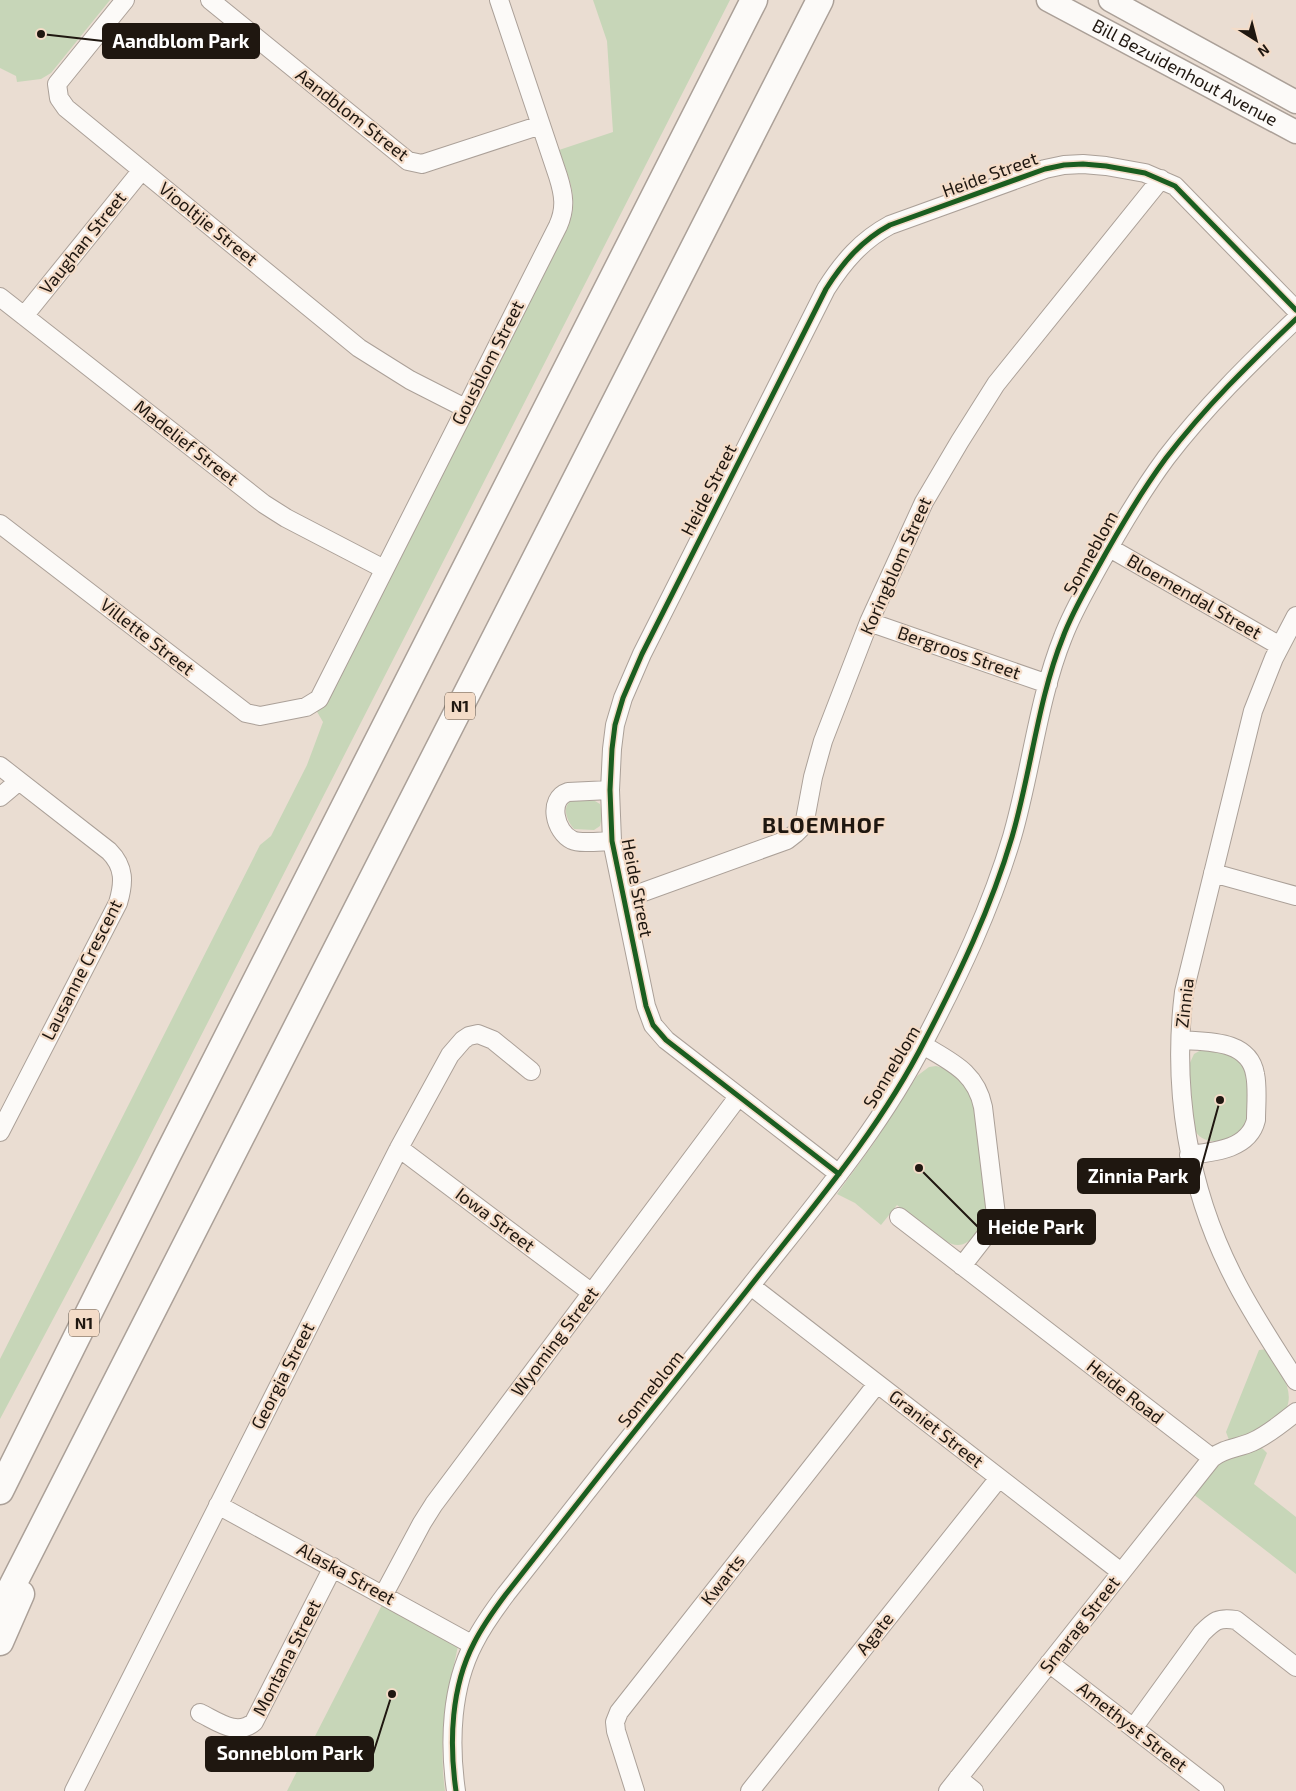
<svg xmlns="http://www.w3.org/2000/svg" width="1296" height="1791" font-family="'Exo 2',sans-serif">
<rect width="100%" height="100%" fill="#eaddd2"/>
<path fill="#c7d6b8" d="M0,0H110L51,73L41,79L17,82L16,76L0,68Z
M593,0H730L136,1163L0,1419V1359L260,845L271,836L307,765L323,722L316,710L328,697L569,223C580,198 567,174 559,150L613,132L607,41Z
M572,800L595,801L600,804L602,816L600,826L594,830L574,829C567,821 561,807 572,800Z
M1201,1050C1208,1050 1217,1048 1224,1050C1248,1056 1248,1082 1248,1102C1248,1110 1251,1121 1245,1128C1232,1142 1200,1149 1194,1127L1189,1065L1194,1054Z
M936,1066L950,1070L968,1088L974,1105L988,1212C985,1221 981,1228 975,1236C970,1240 965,1245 958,1245C945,1246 909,1215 897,1205L881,1225L855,1203L837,1194L874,1143L917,1076L929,1067Z
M1267,1349C1277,1366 1296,1390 1286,1409C1266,1425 1254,1433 1229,1440L1226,1432L1259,1350Z
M1262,1448L1267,1453L1254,1484L1296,1517V1574L1193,1494L1221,1461L1246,1454Z
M382,1605L458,1646C447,1697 438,1738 445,1791H287Z"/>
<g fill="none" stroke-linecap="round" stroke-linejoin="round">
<defs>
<path id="minor" d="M125,0L57,84L59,98L66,108L359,348L410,380L465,408
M210,0L408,161L422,164L428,162L541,125
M0,297L264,504L286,518L384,569
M24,316L142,170
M0,524L246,713L260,716L306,707L319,699L558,226C566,208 564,195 558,176L499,0
M1108,547L1280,646
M1296,616L1274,658L1253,711L1184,992C1172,1089 1188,1187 1232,1274C1250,1311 1274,1346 1296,1381
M869,622L1048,684
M0,766L109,851C125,867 124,883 118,903L0,1132
M610,790L568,792C547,799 555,832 572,840C580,844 603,841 612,841
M0,797L19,781
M1213,873L1296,896
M624,899L787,840L796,833L802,827L805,820L813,777L823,741L869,622L924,502L960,441L996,384L1161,179
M1181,1040C1206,1042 1249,1039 1255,1074C1258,1088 1256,1105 1256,1120C1249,1149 1215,1152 1189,1155
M923,1045C951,1062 976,1072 983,1107L996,1215L990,1230L962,1266
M399,1148L592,1293
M839,1174L666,1040L653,1025L646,1006L612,841L610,790L612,749L615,725L623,698L642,654L826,289C843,262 862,240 890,225L1045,169L1064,165L1083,164L1106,166L1145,173L1175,186L1296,310
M899,1217L1212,1458C1224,1448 1239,1448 1252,1442C1268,1435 1282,1423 1296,1412
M751,1286L1121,1572
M218,1505L473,1645
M384,1594L422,1523L434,1504L738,1097
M1049,1663L1215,1791
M200,1713C217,1721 237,1737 254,1722L333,1567
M1134,1727L1202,1633C1214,1621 1218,1617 1236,1620L1296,1667
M958,1778L974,1791
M74,1791L399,1148L450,1055L463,1040L469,1036L478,1034L493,1040L531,1071
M456,1791C449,1742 451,1687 474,1643C483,1625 494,1610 506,1594C586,1492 667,1390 748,1289C811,1209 879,1131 925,1040C959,975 991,908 1012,837C1031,772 1038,699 1063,637C1072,613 1085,591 1097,569C1118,531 1140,493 1166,458C1205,407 1250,363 1296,319
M635,1791L616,1731L615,1722L619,1712L877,1384
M750,1791L999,1478
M948,1791L1212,1458"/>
<g id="major">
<path id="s1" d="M1048,0L1296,132"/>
<path d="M1110,0L1296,102"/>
</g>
<path id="highway" d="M0,1491L167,1156L754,0
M0,1610L820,0
M0,1642L21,1594"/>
</defs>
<use href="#minor" stroke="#aba098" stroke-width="20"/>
<use href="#major" stroke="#aba098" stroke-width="25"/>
<use href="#highway" stroke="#aba098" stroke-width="29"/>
<use href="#minor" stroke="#fcfaf8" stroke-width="18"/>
<use href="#major" stroke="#fcfaf8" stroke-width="22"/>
<use href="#highway" stroke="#fcfaf8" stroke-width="26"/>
<defs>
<path id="cycleway" d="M839,1174L666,1040L653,1025L646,1006L612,841L610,790L612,749L615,725L623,698L642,654L826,289C843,262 862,240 890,225L1045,169L1064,165L1083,164L1106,166L1145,173L1175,186L1296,310
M456,1791C449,1742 451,1687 474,1643C483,1625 494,1610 506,1594C586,1492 667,1390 748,1289C811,1209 879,1131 925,1040C959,975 991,908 1012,837C1031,772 1038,699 1063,637C1072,613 1085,591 1097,569C1118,531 1140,493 1166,458C1205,407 1250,363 1296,319"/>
</defs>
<use href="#cycleway" stroke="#f4dcc8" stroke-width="8"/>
<use href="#cycleway" stroke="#1b5e20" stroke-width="5"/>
</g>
<g text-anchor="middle" stroke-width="4.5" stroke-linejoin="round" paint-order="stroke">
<g fill="#f4dcc8" stroke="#5f5247" stroke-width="1">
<rect x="445" y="692.5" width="30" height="27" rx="4"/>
<rect x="69" y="1309.5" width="30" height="27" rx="4"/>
</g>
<g font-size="16" font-weight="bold" fill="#1f1710">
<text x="460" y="712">N1</text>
<text x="84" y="1329">N1</text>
</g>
<g font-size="18" fill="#1f1710" stroke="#f4dcc8">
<text dy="6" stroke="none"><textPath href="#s1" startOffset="155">Bill Bezuidenhout Avenue</textPath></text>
<text transform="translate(352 115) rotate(38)" y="6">Aandblom Street</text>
<text transform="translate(990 175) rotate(-20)" y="6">Heide Street</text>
<text transform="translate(208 224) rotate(39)" y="6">Viooltjie Street</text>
<text transform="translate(83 243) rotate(-51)" y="6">Vaughan Street</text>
<text transform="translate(488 363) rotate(-63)" y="6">Gousblom Street</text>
<text transform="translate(186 443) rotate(38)" y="6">Madelief Street</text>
<text transform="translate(709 490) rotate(-63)" y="6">Heide Street</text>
<text transform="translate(1091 553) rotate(-61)" y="6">Sonneblom</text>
<text transform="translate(896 566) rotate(-66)" y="6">Koringblom Street</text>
<text transform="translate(1194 597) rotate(30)" y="6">Bloemendal Street</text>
<text transform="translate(147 637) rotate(38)" y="6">Villette Street</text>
<text transform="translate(959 653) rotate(19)" y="6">Bergroos Street</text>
<text transform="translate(637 888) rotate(79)" y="6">Heide Street</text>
<text transform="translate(82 970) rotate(-63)" y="6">Lausanne Crescent</text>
<text transform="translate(1185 1003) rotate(-83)" y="6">Zinnia</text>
<text transform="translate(892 1067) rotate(-59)" y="6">Sonneblom</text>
<text transform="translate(495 1220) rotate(37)" y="6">Iowa Street</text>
<text transform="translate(555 1342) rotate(-53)" y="6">Wyoming Street</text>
<text transform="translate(283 1376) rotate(-63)" y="6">Georgia Street</text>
<text transform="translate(651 1389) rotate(-51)" y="6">Sonneblom</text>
<text transform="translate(1125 1392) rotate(38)" y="6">Heide Road</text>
<text transform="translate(936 1429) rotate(38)" y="6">Graniet Street</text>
<text transform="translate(346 1574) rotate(29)" y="6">Alaska Street</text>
<text transform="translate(723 1580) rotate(-52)" y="6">Kwarts</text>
<text transform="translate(1080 1625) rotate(-52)" y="6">Smarag Street</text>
<text transform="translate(875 1634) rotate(-52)" y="6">Agate</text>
<text transform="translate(287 1658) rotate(-63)" y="6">Montana Street</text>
<text transform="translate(1132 1727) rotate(38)" y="6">Amethyst Street</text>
</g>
<g font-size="22" font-weight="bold" letter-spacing="1" fill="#1f1710" stroke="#f4dcc8">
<text x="824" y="833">BLOEMHOF</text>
</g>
</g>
<path fill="none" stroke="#1f1710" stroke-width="2" d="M41 34L103 41M1220 1100L1199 1176M919 1168L978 1227M392 1694L373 1754"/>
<g fill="#1f1710" stroke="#f4dcc8" stroke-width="2">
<circle cx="41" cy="34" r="5"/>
<circle cx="1220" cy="1100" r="5"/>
<circle cx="919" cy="1168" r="5"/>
<circle cx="392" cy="1694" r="5"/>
</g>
<g fill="#1f1710" stroke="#1f1710" stroke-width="2">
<rect x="103" y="24" width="156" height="34" rx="5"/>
<rect x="1078" y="1159" width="121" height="34" rx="5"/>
<rect x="978" y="1210" width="117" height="34" rx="5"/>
<rect x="206" y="1737" width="167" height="34" rx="5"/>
</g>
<g font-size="19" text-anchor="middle" font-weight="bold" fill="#fff">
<text x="181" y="48">Aandblom Park</text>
<text x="1138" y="1183">Zinnia Park</text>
<text x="1036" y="1234">Heide Park</text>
<text x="290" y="1760">Sonneblom Park</text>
</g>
<g transform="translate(1256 40) rotate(144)" stroke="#f4dcc8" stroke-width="4" paint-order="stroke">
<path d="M0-4L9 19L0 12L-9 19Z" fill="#1f1710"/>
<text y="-8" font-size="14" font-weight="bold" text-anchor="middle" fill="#1f1710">N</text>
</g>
</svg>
